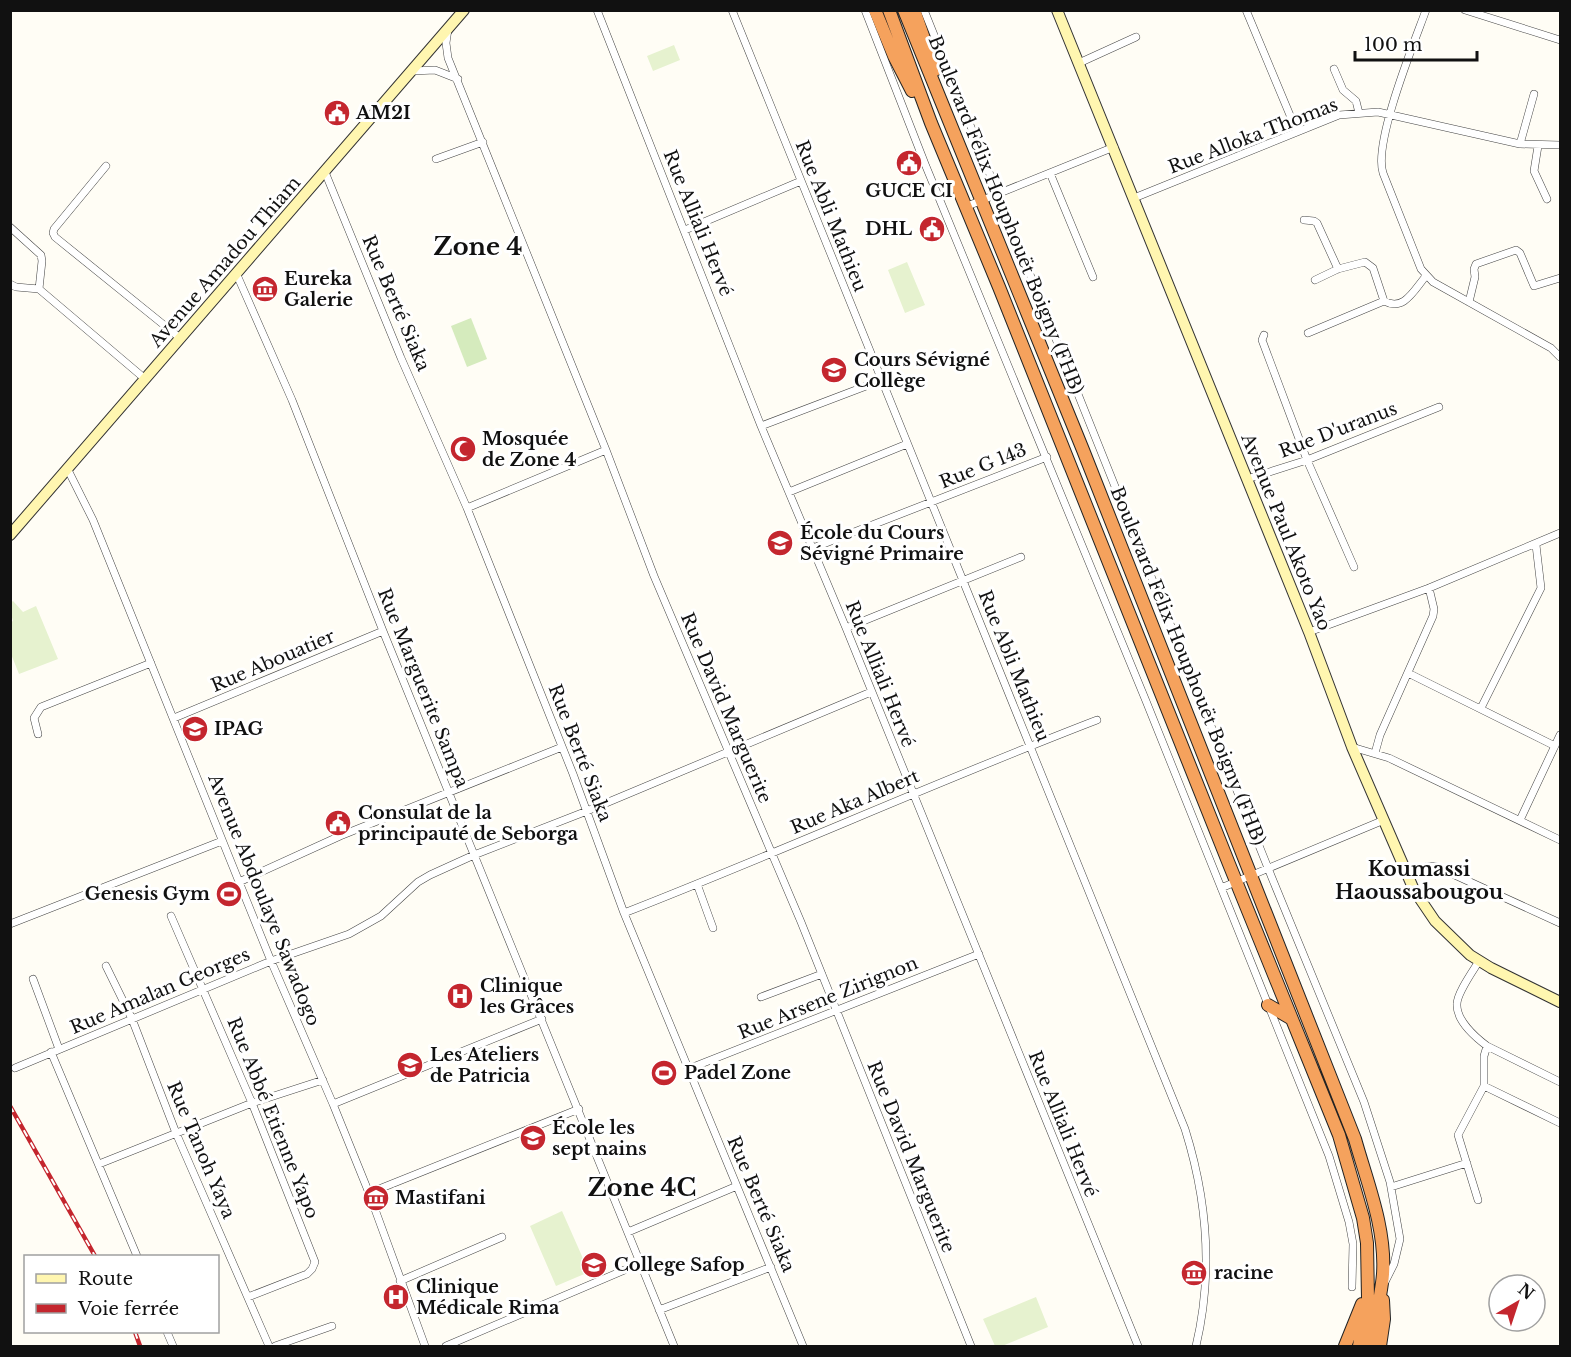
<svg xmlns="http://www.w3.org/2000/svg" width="1571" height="1357" font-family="'Libre Baskerville',serif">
<rect width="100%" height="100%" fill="#fffdf5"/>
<path fill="#d5ebbd" d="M471,318L487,359L467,367L451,326Z"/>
<path fill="#e6f2cf" d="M674,45L680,60L653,71L647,56Z
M907,262L925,305L905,313L888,270Z
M13,601L23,612L36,606L58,659L19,674L11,654V622L13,621L11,614L10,603Z
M562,1211L589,1272L556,1286L530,1226Z
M1036,1297L1048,1327L1002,1346H995L983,1319Z"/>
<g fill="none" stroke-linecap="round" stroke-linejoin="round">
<defs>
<path id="street" d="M597,10L761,426L846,628L1138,1346
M732,10L1185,1129C1207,1199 1213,1274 1196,1346
M865,10L925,164L1146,701L1329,1156L1349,1222L1353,1244L1352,1287
M924,10L1272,878L1364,1102L1390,1182L1400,1239L1394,1264L1385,1282
M1246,10L1297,132
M1426,10C1414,43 1373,143 1383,173L1421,269L1433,282L1551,348L1560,357
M1465,10L1560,40
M448,29L446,43L448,58L606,450L654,576L801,922L971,1346
M1079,63L1136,37
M1334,69L1343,90L1356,101L1359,113
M413,71L435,70L458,79
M1520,144L1534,94
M1538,146L1534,171L1547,199
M436,159L483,142
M106,166L54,229L53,233L55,237L180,338
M325,172L401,358L467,508L573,774L624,913L803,1346
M1050,173L1093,277
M1134,198L1339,115L1378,112L1520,144L1560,145
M965,207L1114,147
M1304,220L1314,221L1317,223L1338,269
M10,227L41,255L42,261L39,289
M685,230L801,181
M237,275L292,400L383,631L674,1346
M1315,280L1338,269L1365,262L1373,268L1384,301
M10,284L16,287L39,289L144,378
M1469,302L1475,277L1474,269L1476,264L1516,250L1520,253L1534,286L1560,278
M1308,333L1384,301C1404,312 1414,290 1426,276
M1264,335L1262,340L1307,460L1354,567
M761,426L882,380
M67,468L93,520L271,961L333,1104L369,1193L425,1346
M1247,479L1307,460L1439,407
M789,492L907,444
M467,508L606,450
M813,548L1047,457
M846,628L1021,557
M1309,632L1429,588L1560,533
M1408,673L1555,746
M1481,708L1541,588L1536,545
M174,718L383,631
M38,734L34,718L41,707L151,663
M1352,747L1389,758L1560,840
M1375,753L1380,735L1433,616L1434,609L1429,588
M1520,820L1560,735
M1406,874L1428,866H1435L1560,923
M239,882L340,836L562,747
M697,884L713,928
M1221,888L1384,820
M624,913C783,851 938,781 1097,720
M171,916L252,1103L315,1262L312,1269L307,1274L248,1297
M10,924L222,841
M1479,961C1473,971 1457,993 1457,1004C1456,1020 1475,1037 1487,1046
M106,966L132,1019L176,1133L269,1346
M33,979L59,1049
M761,997L822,974
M51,1052L137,1256
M15,1068L271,961L349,934L381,916L418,882L430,875L474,855L587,811L871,692
M688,1069L979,954
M1484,1086L1560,1123
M333,1104L542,1019
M99,1164L252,1103L323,1080
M1391,1187L1467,1163
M369,1193L579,1109
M1478,1200L1458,1135L1484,1086V1056L1487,1046L1560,1082
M628,1232L737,1186
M400,1281L502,1237
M659,1310L771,1267
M167,1332L173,1346
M275,1346L332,1326
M446,1346L641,1263"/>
<path id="secondary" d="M1057,10L1309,632L1352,747L1414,890L1435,921L1470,955L1491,968L1560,1002
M10,535L464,10"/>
<path id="highway" d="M875,10L894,56L912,91
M889,10L931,123L999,287L1229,864L1339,1135L1363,1218L1367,1243L1368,1299L1359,1346
M904,10L1083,450L1355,1139C1367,1182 1386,1228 1383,1274C1381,1298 1374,1323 1370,1346
M914,10L935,70
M1268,1005L1292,1019
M1345,1346L1362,1304
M1380,1346L1384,1319L1383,1300"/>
</defs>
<use href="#street" stroke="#444" stroke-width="8"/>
<use href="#secondary" stroke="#333" stroke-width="12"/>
<use href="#highway" stroke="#222" stroke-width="14"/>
<use href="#street" stroke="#fff" stroke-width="7"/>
<use href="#secondary" stroke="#fff6b0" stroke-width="10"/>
<use href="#highway" stroke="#f5a25d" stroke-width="12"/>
<defs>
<path id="rail" d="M10,1106L95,1256
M135,1332L140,1346"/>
</defs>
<use href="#rail" stroke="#c4262e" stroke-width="4.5"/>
<use href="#rail" stroke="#fff" stroke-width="2" stroke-dasharray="7" stroke-linecap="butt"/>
</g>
<defs>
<symbol id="civic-disc" viewBox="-11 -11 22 22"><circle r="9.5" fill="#c4262e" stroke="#fff"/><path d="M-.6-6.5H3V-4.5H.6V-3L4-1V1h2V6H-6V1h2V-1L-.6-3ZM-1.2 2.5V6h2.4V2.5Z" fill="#fff"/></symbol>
<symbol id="museum-disc" viewBox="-11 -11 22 22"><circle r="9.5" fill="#c4262e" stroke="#fff"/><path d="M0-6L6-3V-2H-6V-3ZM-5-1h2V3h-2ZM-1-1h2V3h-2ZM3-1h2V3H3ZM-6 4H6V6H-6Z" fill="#fff"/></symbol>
<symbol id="school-disc" viewBox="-11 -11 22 22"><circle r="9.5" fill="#c4262e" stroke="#fff"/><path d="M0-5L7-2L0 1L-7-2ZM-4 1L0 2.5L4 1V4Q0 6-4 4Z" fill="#fff"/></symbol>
<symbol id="mosque-disc" viewBox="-11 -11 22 22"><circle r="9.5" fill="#c4262e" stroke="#fff"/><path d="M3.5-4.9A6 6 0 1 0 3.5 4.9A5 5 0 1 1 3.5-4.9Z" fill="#fff"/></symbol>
<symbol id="university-disc" viewBox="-11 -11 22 22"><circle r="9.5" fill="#c4262e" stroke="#fff"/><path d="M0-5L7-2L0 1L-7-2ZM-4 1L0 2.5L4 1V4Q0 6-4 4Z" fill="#fff"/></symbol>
<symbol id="stadium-disc" viewBox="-11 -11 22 22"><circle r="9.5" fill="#c4262e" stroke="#fff"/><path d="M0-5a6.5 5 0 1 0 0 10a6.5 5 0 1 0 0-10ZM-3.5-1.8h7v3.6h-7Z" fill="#fff"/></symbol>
<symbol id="hospital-disc" viewBox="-11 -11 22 22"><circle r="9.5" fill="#c4262e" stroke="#fff"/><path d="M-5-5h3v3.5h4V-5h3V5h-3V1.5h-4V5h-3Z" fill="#fff"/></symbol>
</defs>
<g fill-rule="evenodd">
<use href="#civic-disc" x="322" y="98" width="30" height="30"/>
<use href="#civic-disc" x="894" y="148" width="30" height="30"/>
<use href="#civic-disc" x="917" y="214" width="30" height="30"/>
<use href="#museum-disc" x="250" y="274" width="30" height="30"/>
<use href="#school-disc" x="819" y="355" width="30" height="30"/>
<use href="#mosque-disc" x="448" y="434" width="30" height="30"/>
<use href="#school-disc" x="765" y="528" width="30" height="30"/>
<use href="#university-disc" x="180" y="714" width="30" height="30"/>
<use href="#civic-disc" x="323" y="808" width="30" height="30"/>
<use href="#stadium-disc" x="214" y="879" width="30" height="30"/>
<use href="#hospital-disc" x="445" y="981" width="30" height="30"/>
<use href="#school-disc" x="395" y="1050" width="30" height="30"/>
<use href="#stadium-disc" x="649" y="1058" width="30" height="30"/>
<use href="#university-disc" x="518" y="1123" width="30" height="30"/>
<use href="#museum-disc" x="361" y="1183" width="30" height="30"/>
<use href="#university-disc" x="579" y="1250" width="30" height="30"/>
<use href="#museum-disc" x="1179" y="1258" width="30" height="30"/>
<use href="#hospital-disc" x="381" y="1282" width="30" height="30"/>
</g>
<g text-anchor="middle" stroke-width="6" stroke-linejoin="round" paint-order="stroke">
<g font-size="18" font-weight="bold" fill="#111" stroke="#fff" text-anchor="start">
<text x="356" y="119">AM2I</text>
<text x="909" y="197" text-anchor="middle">GUCE CI</text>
<text x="912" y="235" text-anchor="end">DHL</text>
<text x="284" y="285">Eureka<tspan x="284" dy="21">Galerie</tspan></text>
<text x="854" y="366">Cours Sévigné<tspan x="854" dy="21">Collège</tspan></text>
<text x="482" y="445">Mosquée<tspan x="482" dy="21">de Zone 4</tspan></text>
<text x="800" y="539">École du Cours<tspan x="800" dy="21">Sévigné Primaire</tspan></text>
<text x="214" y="735">IPAG</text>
<text x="358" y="819">Consulat de la<tspan x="358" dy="21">principauté de Seborga</tspan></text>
<text x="210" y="900" text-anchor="end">Genesis Gym</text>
<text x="480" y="992">Clinique<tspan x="480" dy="21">les Grâces</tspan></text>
<text x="430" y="1061">Les Ateliers<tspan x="430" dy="21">de Patricia</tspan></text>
<text x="684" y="1079">Padel Zone</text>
<text x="552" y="1134">École les<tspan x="552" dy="21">sept nains</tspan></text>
<text x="395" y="1204">Mastifani</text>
<text x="614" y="1271">College Safop</text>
<text x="1214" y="1279">racine</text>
<text x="416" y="1293">Clinique<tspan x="416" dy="21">Médicale Rima</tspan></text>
</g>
<g font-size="18" fill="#111" stroke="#fff">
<text transform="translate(1253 136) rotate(-21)" y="6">Rue Alloka Thomas</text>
<text transform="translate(1006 215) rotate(68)" y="6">Boulevard Félix Houphouët Boigny (FHB)</text>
<text transform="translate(831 216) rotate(68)" y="6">Rue Abli Mathieu</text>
<text transform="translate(698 223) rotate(68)" y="6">Rue Alliali Hervé</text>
<text transform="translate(225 262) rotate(-49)" y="6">Avenue Amadou Thiam</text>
<text transform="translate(396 303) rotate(67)" y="6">Rue Berté Siaka</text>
<text transform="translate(1338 430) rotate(-21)" y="6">Rue D'uranus</text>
<text transform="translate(983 466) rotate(-22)" y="6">Rue G 143</text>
<text transform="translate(1286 532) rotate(68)" y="6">Avenue Paul Akoto Yao</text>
<text transform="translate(273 661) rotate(-23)" y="6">Rue Abouatier</text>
<text transform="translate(1014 666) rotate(68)" y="6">Rue Abli Mathieu</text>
<text transform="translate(1188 666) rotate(68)" y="6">Boulevard Félix Houphouët Boigny (FHB)</text>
<text transform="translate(880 674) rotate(68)" y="6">Rue Alliali Hervé</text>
<text transform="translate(423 688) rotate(68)" y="6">Rue Marguerite Sampa</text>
<text transform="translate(726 708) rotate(67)" y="6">Rue David Marguerite</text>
<text transform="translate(580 753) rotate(69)" y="6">Rue Berté Siaka</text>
<text transform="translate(855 802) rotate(-23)" y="6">Rue Aka Albert</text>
<text transform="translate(264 900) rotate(68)" y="6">Avenue Abdoulaye Sawadogo</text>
<text transform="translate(160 991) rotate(-23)" y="6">Rue Amalan Georges</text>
<text transform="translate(828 998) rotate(-22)" y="6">Rue Arsene Zirignon</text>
<text transform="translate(273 1118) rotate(68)" y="6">Rue Abbé Etienne Yapo</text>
<text transform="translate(1063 1124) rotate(68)" y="6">Rue Alliali Hervé</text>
<text transform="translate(201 1150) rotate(67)" y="6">Rue Tanoh Yaya</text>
<text transform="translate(911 1157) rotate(68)" y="6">Rue David Marguerite</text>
<text transform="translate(761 1204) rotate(67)" y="6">Rue Berté Siaka</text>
</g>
<g font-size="20" font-weight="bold" fill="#111" stroke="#fff">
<text x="1419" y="876">Koumassi<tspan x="1419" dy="23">Haoussabougou</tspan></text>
</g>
<g font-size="24" font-weight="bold" fill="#111" stroke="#fff">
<text x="478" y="255">Zone 4</text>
<text x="642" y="1196">Zone 4C</text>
</g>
</g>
<rect width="1571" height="1357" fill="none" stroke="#111111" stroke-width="24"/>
<rect x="24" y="1255" width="195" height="78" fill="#ffffff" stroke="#a0a0a0" stroke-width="1.5"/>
<rect x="36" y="1274" width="30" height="9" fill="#fff6b0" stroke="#a0a0a0" stroke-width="1.5"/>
<text x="78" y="1285" font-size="18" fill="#111111">Route</text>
<rect x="36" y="1304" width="30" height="9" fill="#c4262e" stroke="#a0a0a0" stroke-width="1.5"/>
<text x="78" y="1315" font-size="18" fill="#111111">Voie ferrée</text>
<g transform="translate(1517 1303) rotate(39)"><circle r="28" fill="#ffffff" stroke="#a0a0a0" stroke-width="1.5"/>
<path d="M0-4.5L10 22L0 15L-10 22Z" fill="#c4262e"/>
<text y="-9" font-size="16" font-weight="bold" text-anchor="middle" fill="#111111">N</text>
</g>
<path d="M1355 51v9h122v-9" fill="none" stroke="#111111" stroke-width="3"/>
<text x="1364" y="51" font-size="18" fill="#111111" stroke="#ffffff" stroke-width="4.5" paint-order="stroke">100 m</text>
</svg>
